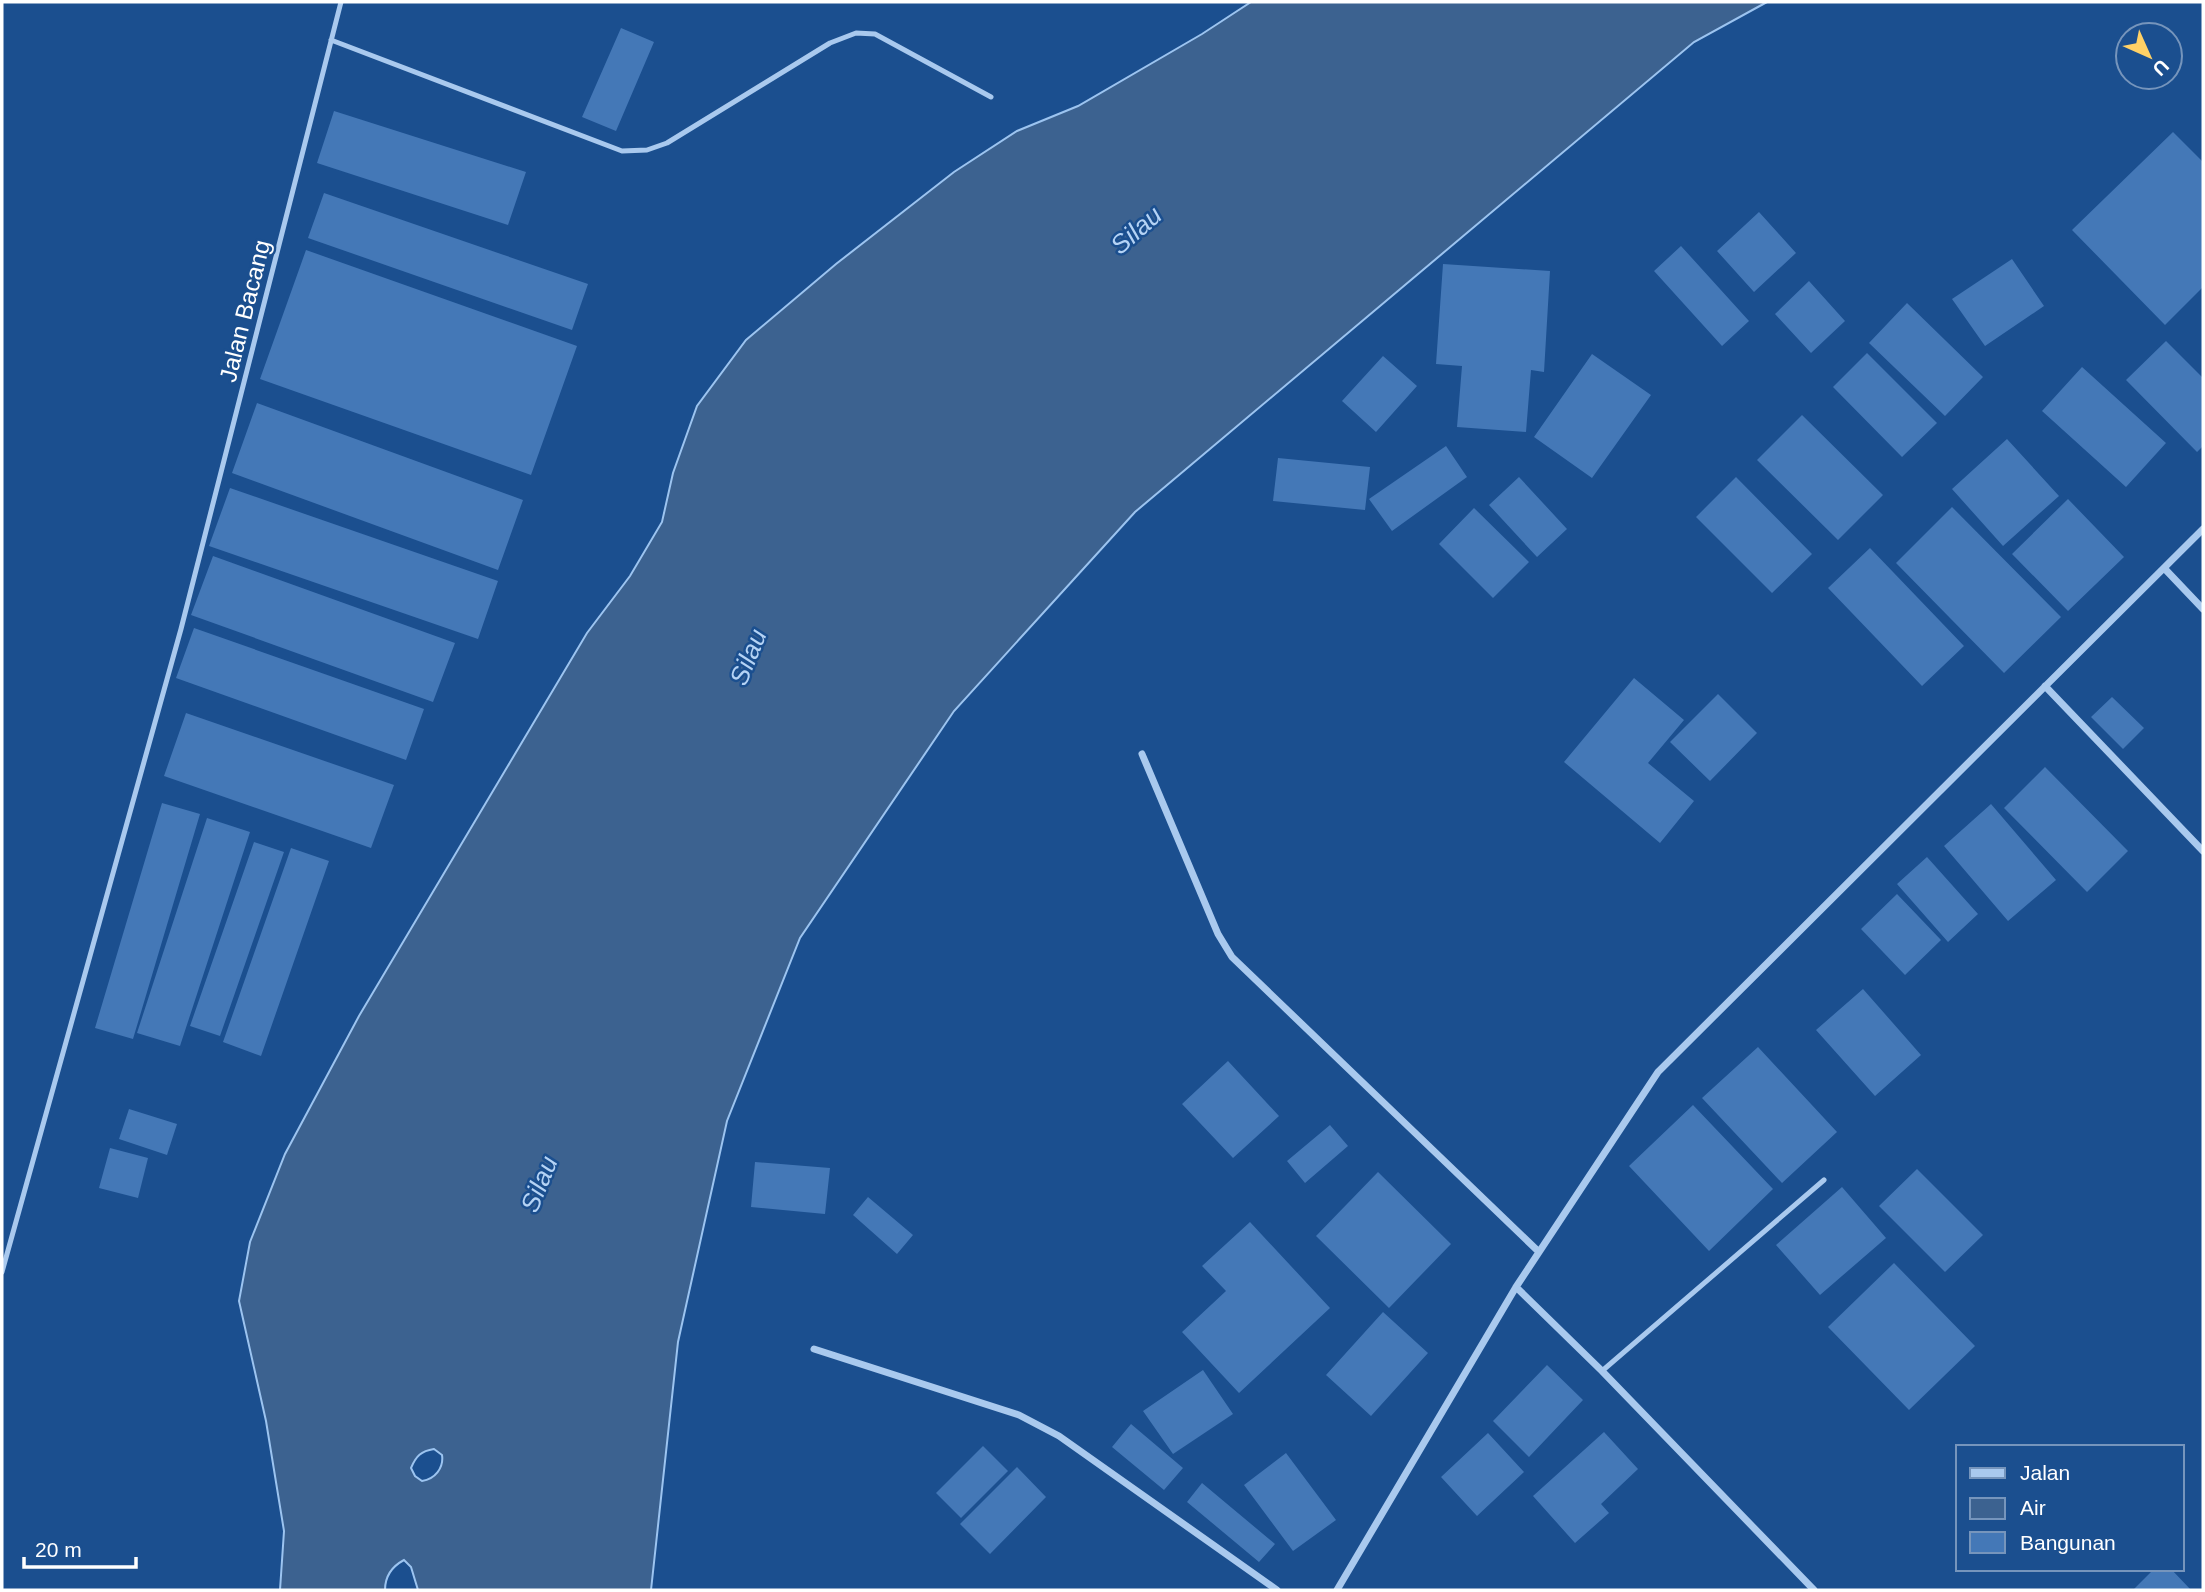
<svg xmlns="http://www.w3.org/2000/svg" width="2205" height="1592" font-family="Helvetica,sans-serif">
<rect width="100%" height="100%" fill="#1b4f8f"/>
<path fill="#3c6290" stroke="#9cc4f0" stroke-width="2" fill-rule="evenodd" d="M1251,2H1767L1694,42L1135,512L954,711L800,938L727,1121L678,1342L651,1590H418L411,1567L404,1560C391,1567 385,1576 385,1590H280L284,1531L266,1421L239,1301L250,1242L285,1154L359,1016L587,633L630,576L662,522L673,473L697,406L746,340L836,264L954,172L1017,131L1078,106L1202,34ZM434,1449L442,1455C444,1468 435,1479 422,1481L415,1476L411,1468C416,1456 421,1451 434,1449Z"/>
<path fill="#4478b7" d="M621,28L654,42L616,131L582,117Z
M334,111L526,172L508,225L317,163Z
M2173,132L2203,162V287L2165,325L2072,230Z
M324,193L588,284L572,330L308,238Z
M1759,212L1796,253L1754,292L1717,251Z
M1681,246L1749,321L1722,346L1654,271Z
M306,250L577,346L531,475L260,379Z
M2012,259L2044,306L1985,346L1952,299Z
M1443,264L1550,271L1544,372L1531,370L1526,432L1457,427L1462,366L1436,364Z
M1809,281L1845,321L1811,353L1775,314Z
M1907,303L1983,377L1945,416L1869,343Z
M2166,341L2203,378V446L2197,452L2126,380Z
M1867,353L1937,423L1902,457L1833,387Z
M1592,354L1651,395L1592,478L1534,437Z
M1383,356L1417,386L1376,432L1342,401Z
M2082,367L2166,443L2126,487L2042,411Z
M257,403L523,500L498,570L232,473Z
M1802,415L1883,495L1838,540L1757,460Z
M2007,439L2059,496L2003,546L1952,489Z
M1446,446L1467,477L1392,531L1369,499Z
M1278,458L1370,467L1365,510L1273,501Z
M1519,477L1567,529L1537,557L1489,505Z
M1736,477L1812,554L1772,593L1696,517Z
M230,488L498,581L478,639L209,546Z
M2068,499L2124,557L2068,611L2012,554Z
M1952,507L2061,617L2004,673L1896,563Z
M1474,508L1529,562L1493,598L1439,544Z
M1870,548L1964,646L1922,686L1828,588Z
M213,556L455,643L433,702L191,615Z
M194,628L424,709L406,760L176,678Z
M1634,678L1684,720L1648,763L1694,801L1660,843L1564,762Z
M1718,694L1757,733L1710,781L1670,742Z
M2112,697L2144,728L2123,749L2091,717Z
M186,713L394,785L371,848L164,776Z
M2045,767L2128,851L2087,892L2004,808Z
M162,803L200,814L133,1039L95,1028Z
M1991,804L2056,880L2008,921L1944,846Z
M207,818L250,832L180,1046L137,1033Z
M254,842L284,852L220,1036L190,1026Z
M291,848L329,861L261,1056L223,1042Z
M1927,857L1978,914L1948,942L1897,884Z
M1897,894L1941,940L1905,975L1861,929Z
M1863,989L1921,1055L1875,1096L1816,1030Z
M1758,1047L1837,1132L1782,1183L1702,1098Z
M1228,1061L1279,1116L1233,1158L1182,1104Z
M1693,1105L1773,1189L1709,1251L1629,1166Z
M129,1109L177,1124L167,1155L119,1139Z
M1330,1125L1348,1146L1305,1183L1287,1161Z
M110,1148L148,1158L138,1198L99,1188Z
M755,1162L830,1168L825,1214L751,1207Z
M1917,1169L1983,1235L1945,1272L1879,1206Z
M1378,1172L1451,1244L1389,1308L1316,1236Z
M1842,1187L1886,1238L1820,1295L1776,1245Z
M868,1197L913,1235L897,1254L853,1215Z
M1250,1222L1330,1308L1239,1393L1182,1332L1226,1291L1202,1266Z
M1894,1263L1975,1346L1909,1410L1828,1327Z
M1383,1312L1428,1353L1371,1416L1326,1375Z
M1547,1365L1583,1400L1529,1457L1493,1421Z
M1203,1370L1233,1414L1173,1454L1143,1411Z
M1131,1424L1183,1468L1164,1490L1112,1447Z
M1604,1432L1638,1469L1601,1504L1609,1513L1575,1543L1533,1496Z
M1488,1433L1524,1472L1477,1516L1441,1477Z
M983,1446L1008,1471L961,1518L936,1493Z
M1286,1453L1336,1520L1293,1551L1244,1485Z
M1017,1467L1046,1497L990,1554L960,1524Z
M1202,1483L1275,1544L1259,1562L1187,1502Z
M2154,1569H2171L2191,1590H2133Z"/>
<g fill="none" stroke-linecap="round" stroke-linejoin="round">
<path stroke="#a9c9ee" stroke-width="5" d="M331,40L622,151L647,150L667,143L830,43L856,33L875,34L991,97
M2,1272L181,629L341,2
M1602,1371L1824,1180"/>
<path stroke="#a9c9ee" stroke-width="7" d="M2164,568L2203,609
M2045,686L2203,851
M1142,754L1218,934L1232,957L1539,1252
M1516,1287L1602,1371L1814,1590
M814,1349L1019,1415L1059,1436L1277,1590
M1337,1590L1516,1287L1658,1072L2203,529"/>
</g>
<g text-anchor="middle" stroke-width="5" stroke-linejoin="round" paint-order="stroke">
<g font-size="24" fill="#fff" stroke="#1b4f8f">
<text transform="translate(245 311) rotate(-76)" y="8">Jalan Bacang</text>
</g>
<g font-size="26" font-style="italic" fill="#b5d3f5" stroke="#1b4f8f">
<text transform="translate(1136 230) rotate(-41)" y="9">Silau</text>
<text transform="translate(748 657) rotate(-68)" y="9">Silau</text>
<text transform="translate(539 1184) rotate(-68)" y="9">Silau</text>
</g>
</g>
<rect width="2205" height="1592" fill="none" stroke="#ffffff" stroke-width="7"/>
<rect x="1956" y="1445" width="228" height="126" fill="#1b4f8f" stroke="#7695bc" stroke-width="2"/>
<rect x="1970" y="1468" width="35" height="10" fill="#a9c9ee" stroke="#7695bc" stroke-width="2"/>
<text x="2020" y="1480" font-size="21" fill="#ffffff">Jalan</text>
<rect x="1970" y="1498" width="35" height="21" fill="#3c6290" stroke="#7695bc" stroke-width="2"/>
<text x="2020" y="1515" font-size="21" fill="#ffffff">Air</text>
<rect x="1970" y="1532" width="35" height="21" fill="#4478b7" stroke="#7695bc" stroke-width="2"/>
<text x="2020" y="1550" font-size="21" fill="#ffffff">Bangunan</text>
<g transform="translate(2149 56) rotate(135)"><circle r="33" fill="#1b4f8f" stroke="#7695bc" stroke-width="2"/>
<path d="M0-5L12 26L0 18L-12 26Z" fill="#ffd166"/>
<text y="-10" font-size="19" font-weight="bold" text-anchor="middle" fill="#ffffff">U</text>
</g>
<path d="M24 1557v10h112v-10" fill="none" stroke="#ffffff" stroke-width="3.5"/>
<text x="35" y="1557" font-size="21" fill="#ffffff" stroke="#1b4f8f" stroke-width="5" paint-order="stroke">20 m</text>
</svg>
